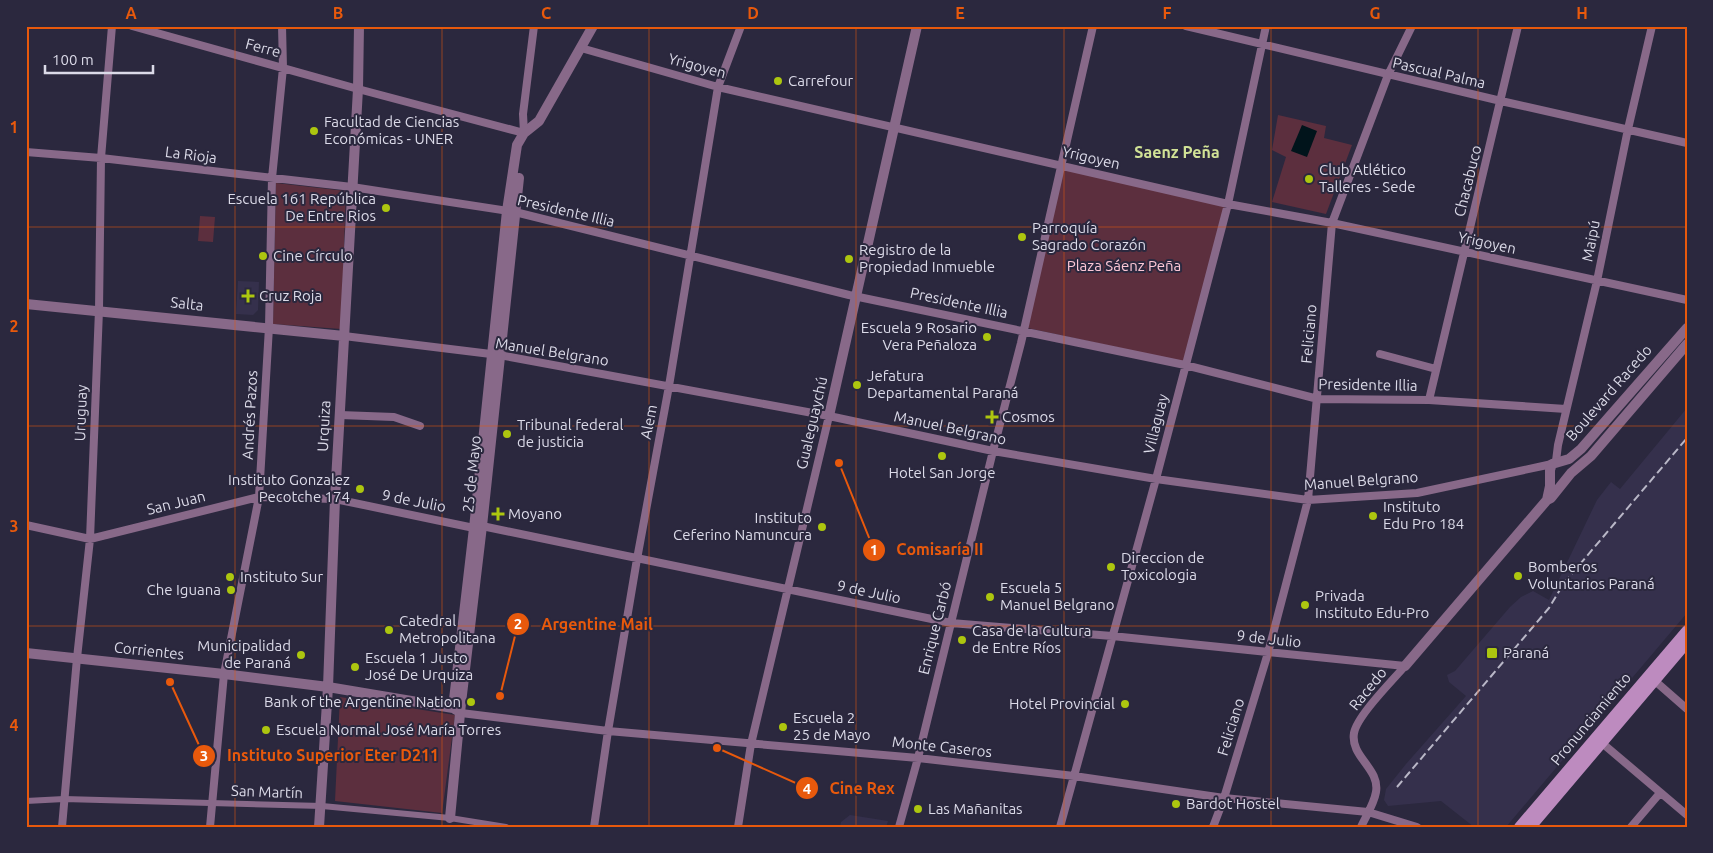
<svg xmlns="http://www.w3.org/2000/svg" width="1713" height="853" font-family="Ubuntu,sans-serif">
<rect width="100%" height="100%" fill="#2b283e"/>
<path fill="#35304c" d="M238,281L259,282L258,310L253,315L236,314Z
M1687,408V613L1506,827H1474L1441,801L1388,806L1384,800L1386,789L1406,764L1466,696L1449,682L1447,675L1455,671L1510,607L1521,597L1533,591L1549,600L1597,500L1611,482L1620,489Z
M850,815L888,821L886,827H840L841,822Z"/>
<path fill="#5c2f3e" d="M1278,115L1326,126L1324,138L1352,145L1326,214L1272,202L1286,157L1272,150Z
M1064,169L1225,206L1184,362L1023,327Z
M276,183L346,191L341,329L273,324Z
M200,216L215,217L213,242L198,241Z
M340,697L455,715L442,813L335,801Z"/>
<path fill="#01141b" d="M1302,125L1317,131L1307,157L1291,151Z"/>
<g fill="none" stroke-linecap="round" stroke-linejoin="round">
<path stroke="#886989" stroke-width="6" d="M26,801L64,799L322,806L450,818L506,827"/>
<path stroke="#886989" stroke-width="8" d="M132,26L358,89L524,133L523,114L534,26
M1186,26L1501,101L1687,143
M581,48L718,87L1228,204L1332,223L1687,300
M26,152L101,158L352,187L515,212L849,295L1185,365L1318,399L1429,400L1566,409
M344,336L499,355L829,416L993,451L1156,479L1308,500L1417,493L1552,464
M1380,354L1436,369
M1429,400L1518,26
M340,415L394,417L420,426
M1556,461L1558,445L1597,281L1628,129L1652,26
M26,525L90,539L259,497L335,499L474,528L482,526L951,623L1112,636L1405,666
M1655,681L1687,709
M461,713L608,731L918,758L1074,776L1224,798L1368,812L1417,827
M1602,743L1687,815
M62,827L77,658L90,539L99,310L101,158L112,26
M210,827L224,674L259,497L269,327L272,178L283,68L282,26
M594,827L608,731L637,559L669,386L718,87L741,26
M738,827L751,744L829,416
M899,827L918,758L993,451L1021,343L1093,26
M1060,827L1156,479L1228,204L1266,26
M1213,827L1224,798L1268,653L1308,500L1332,223L1388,75L1412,26
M1361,827C1366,816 1374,804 1376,792C1380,768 1350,757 1354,733C1357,716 1392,681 1405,666
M1631,827L1660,793"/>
<path stroke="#886989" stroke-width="10" d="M26,304L344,336
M829,416L917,26
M1547,500L1550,486V470L1552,464L1569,459L1581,449L1687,328
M26,653L224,674L328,687L453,708L458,711
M1405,666L1547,500L1551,498L1571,473L1591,456L1687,344
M453,708L474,528L507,211L517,145L524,133L539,121L593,26
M450,818L461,703L482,526L519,178
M319,827L328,687L335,499L358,89L359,26"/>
<path stroke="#bd8bbf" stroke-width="10" d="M1519,827L1687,630
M1531,827L1687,643"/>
<path stroke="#b9b7c7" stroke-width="2" stroke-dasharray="8 4" stroke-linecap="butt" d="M1397,787L1549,608L1564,583L1687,438"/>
</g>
<path fill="none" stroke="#e8590c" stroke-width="1" stroke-opacity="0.55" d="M235,26V827M442,26V827M649,26V827M856,26V827M1064,26V827M1271,26V827M1478,26V827M26,227H1687M26,426H1687M26,626H1687"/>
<g fill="#adc60f" stroke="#2b283e" stroke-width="2">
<circle cx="778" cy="81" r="5"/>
<circle cx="314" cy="131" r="5"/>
<circle cx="1309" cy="179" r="5"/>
<circle cx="386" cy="208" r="5"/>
<circle cx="1022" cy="237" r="5"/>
<circle cx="263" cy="256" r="5"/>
<circle cx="849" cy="259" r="5"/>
<path d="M245.5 288.5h5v5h5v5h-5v5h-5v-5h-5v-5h5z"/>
<circle cx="987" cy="337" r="5"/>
<circle cx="857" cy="385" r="5"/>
<path d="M989.5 409.5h5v5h5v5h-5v5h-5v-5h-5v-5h5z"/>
<circle cx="507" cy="434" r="5"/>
<circle cx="942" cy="456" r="5"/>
<circle cx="360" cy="489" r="5"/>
<path d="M495.5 506.5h5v5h5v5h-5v5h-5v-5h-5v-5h5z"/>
<circle cx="1373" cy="516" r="5"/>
<circle cx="822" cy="527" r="5"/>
<circle cx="1111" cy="567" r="5"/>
<circle cx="1518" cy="576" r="5"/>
<circle cx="230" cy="577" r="5"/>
<circle cx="231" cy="590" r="5"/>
<circle cx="990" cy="597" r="5"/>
<circle cx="1305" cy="605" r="5"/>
<circle cx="389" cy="630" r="5"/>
<circle cx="962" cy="640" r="5"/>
<rect x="1486" y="647" width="12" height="12" rx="2.5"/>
<circle cx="301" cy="655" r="5"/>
<circle cx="355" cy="667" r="5"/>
<circle cx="471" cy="702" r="5"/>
<circle cx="1125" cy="704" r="5"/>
<circle cx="783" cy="727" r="5"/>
<circle cx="266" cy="730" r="5"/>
<circle cx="1176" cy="804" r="5"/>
<circle cx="918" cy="809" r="5"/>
</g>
<g text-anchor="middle" stroke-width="4" stroke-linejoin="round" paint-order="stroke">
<g font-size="15" fill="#dbdae8" stroke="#2b283e">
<text transform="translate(263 48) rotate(15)" y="5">Ferre</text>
<text transform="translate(697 66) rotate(15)" y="5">Yrigoyen</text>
<text transform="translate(1439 73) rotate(13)" y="5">Pascual Palma</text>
<text transform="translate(191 155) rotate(7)" y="5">La Rioja</text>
<text transform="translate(1091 158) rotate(13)" y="5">Yrigoyen</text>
<text transform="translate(1468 181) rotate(-76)" y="5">Chacabuco</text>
<text transform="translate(566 211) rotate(13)" y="5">Presidente Illia</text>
<text transform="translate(1591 241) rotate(-79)" y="5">Maipú</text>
<text transform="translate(1487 243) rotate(12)" y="5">Yrigoyen</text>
<text transform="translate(959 303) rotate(12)" y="5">Presidente Illia</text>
<text transform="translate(187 304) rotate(6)" y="5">Salta</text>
<text transform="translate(1309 334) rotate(-85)" y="5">Feliciano</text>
<text transform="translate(552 352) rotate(9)" y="5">Manuel Belgrano</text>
<text transform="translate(1368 385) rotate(1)" y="5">Presidente Illia</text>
<text transform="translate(1609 393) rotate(-49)" y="5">Boulevard Racedo</text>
<text transform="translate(81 413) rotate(-88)" y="5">Uruguay</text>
<text transform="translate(250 415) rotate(-87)" y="5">Andrés Pazos</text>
<text transform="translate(649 422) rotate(-79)" y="5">Alem</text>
<text transform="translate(812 423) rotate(-77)" y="5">Gualeguaychú</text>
<text transform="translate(1156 424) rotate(-76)" y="5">Villaguay</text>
<text transform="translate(324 426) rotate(-87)" y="5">Urquiza</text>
<text transform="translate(950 428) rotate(12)" y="5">Manuel Belgrano</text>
<text transform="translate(472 474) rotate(-84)" y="5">25 de Mayo</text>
<text transform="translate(1361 481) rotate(-4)" y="5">Manuel Belgrano</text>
<text transform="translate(414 501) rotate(11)" y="5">9 de Julio</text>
<text transform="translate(176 503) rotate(-14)" y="5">San Juan</text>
<text transform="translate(869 592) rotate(12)" y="5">9 de Julio</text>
<text transform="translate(935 628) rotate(-76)" y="5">Enrique Carbó</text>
<text transform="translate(1269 639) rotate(6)" y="5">9 de Julio</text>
<text transform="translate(149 651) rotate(6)" y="5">Corrientes</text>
<text transform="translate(1368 689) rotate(-51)" y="5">Racedo</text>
<text transform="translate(1591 719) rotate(-50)" y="5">Pronunciamiento</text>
<text transform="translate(1231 727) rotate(-73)" y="5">Feliciano</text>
<text transform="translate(942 747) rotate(6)" y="5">Monte Caseros</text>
<text transform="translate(267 792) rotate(2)" y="5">San Martín</text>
</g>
<g font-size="15" fill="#dbdae8" stroke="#2b283e" text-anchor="start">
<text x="788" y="86">Carrefour</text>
<text x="324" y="127">Facultad de Ciencias<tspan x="324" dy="17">Económicas - UNER</tspan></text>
<text x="1319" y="175">Club Atlético<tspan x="1319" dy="17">Talleres - Sede</tspan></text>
<text x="376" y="204" text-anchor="end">Escuela 161 República<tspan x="376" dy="17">De Entre Rios</tspan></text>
<text x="1032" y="233">Parroquía<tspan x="1032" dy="17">Sagrado Corazón</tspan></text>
<text x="859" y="255">Registro de la<tspan x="859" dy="17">Propiedad Inmueble</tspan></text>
<text x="273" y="261">Cine Círculo</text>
<text x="259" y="301">Cruz Roja</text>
<text x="977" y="333" text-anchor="end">Escuela 9 Rosario<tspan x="977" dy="17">Vera Peñaloza</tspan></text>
<text x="867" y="381">Jefatura<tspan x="867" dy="17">Departamental Paraná</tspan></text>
<text x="1002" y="422">Cosmos</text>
<text x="517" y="430">Tribunal federal<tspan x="517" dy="17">de justicia</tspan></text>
<text x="942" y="478" text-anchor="middle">Hotel San Jorge</text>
<text x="350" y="485" text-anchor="end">Instituto Gonzalez<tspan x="350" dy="17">Pecotche 174</tspan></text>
<text x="1383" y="512">Instituto<tspan x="1383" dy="17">Edu Pro 184</tspan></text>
<text x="508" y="519">Moyano</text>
<text x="812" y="523" text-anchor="end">Instituto<tspan x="812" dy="17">Ceferino Namuncura</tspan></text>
<text x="1121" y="563">Direccion de<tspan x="1121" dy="17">Toxicologia</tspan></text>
<text x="1528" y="572">Bomberos<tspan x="1528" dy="17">Voluntarios Paraná</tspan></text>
<text x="240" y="582">Instituto Sur</text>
<text x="1000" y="593">Escuela 5<tspan x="1000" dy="17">Manuel Belgrano</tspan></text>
<text x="221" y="595" text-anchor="end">Che Iguana</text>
<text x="1315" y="601">Privada<tspan x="1315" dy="17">Instituto Edu-Pro</tspan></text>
<text x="399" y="626">Catedral<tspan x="399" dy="17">Metropolitana</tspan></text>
<text x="972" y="636">Casa de la Cultura<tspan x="972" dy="17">de Entre Ríos</tspan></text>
<text x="291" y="651" text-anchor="end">Municipalidad<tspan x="291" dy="17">de Paraná</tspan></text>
<text x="1503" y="658">Paraná</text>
<text x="365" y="663">Escuela 1 Justo<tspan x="365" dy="17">José De Urquiza</tspan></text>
<text x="461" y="707" text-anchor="end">Bank of the Argentine Nation</text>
<text x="1115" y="709" text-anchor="end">Hotel Provincial</text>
<text x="793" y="723">Escuela 2<tspan x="793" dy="17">25 de Mayo</tspan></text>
<text x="276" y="735">Escuela Normal José María Torres</text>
<text x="1186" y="809">Bardot Hostel</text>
<text x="928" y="814">Las Mañanitas</text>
</g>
<g font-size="15" fill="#fdc7d6" stroke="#2b283e">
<text x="1124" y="271">Plaza Sáenz Peña</text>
</g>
<g font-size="16" font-weight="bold" fill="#d1e296" stroke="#2b283e">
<text x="1177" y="158">Saenz Peña</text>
</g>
</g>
<path fill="none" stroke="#e8590c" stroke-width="2" d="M839 463L874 550M500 696L518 624M170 682L204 756M717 748L807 788"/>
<g fill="#e8590c" stroke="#2b283e" stroke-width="2">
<circle cx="839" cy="463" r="5"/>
<circle cx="500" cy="696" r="5"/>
<circle cx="170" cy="682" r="5"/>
<circle cx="717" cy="748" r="5"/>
<circle cx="874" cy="550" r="12"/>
<circle cx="518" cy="624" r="12"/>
<circle cx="204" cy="756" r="12"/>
<circle cx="807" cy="788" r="12"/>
</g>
<g font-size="15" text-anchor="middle" font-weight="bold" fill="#fff">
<text x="874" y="555">1</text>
<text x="518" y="629">2</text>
<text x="204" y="761">3</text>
<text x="807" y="794">4</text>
</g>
<g font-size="16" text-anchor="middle" font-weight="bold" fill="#e8590c" stroke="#2b283e" stroke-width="4" stroke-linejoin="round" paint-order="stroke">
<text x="940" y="555">Comisaría II</text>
<text x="597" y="630">Argentine Mail</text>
<text x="333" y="761">Instituto Superior Eter D211</text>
<text x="862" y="794">Cine Rex</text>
</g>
<rect width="1713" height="853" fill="none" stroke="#2b283e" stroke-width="55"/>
<path d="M45 65v8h108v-8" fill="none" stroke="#dbdae8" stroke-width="2.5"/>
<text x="52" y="65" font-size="15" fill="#dbdae8" stroke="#2b283e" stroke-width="4" paint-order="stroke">100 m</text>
<rect x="28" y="28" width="1658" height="798" fill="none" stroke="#e8590c" stroke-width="2"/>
<g font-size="16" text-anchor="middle" font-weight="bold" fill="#e8590c">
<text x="131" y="19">A</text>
<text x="338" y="19">B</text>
<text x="546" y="19">C</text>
<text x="753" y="19">D</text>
<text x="960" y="19">E</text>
<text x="1167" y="19">F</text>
<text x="1375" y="19">G</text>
<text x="1582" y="19">H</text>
<text x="14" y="133">1</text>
<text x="14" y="332">2</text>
<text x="14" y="532">3</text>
<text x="14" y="731">4</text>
</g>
</svg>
